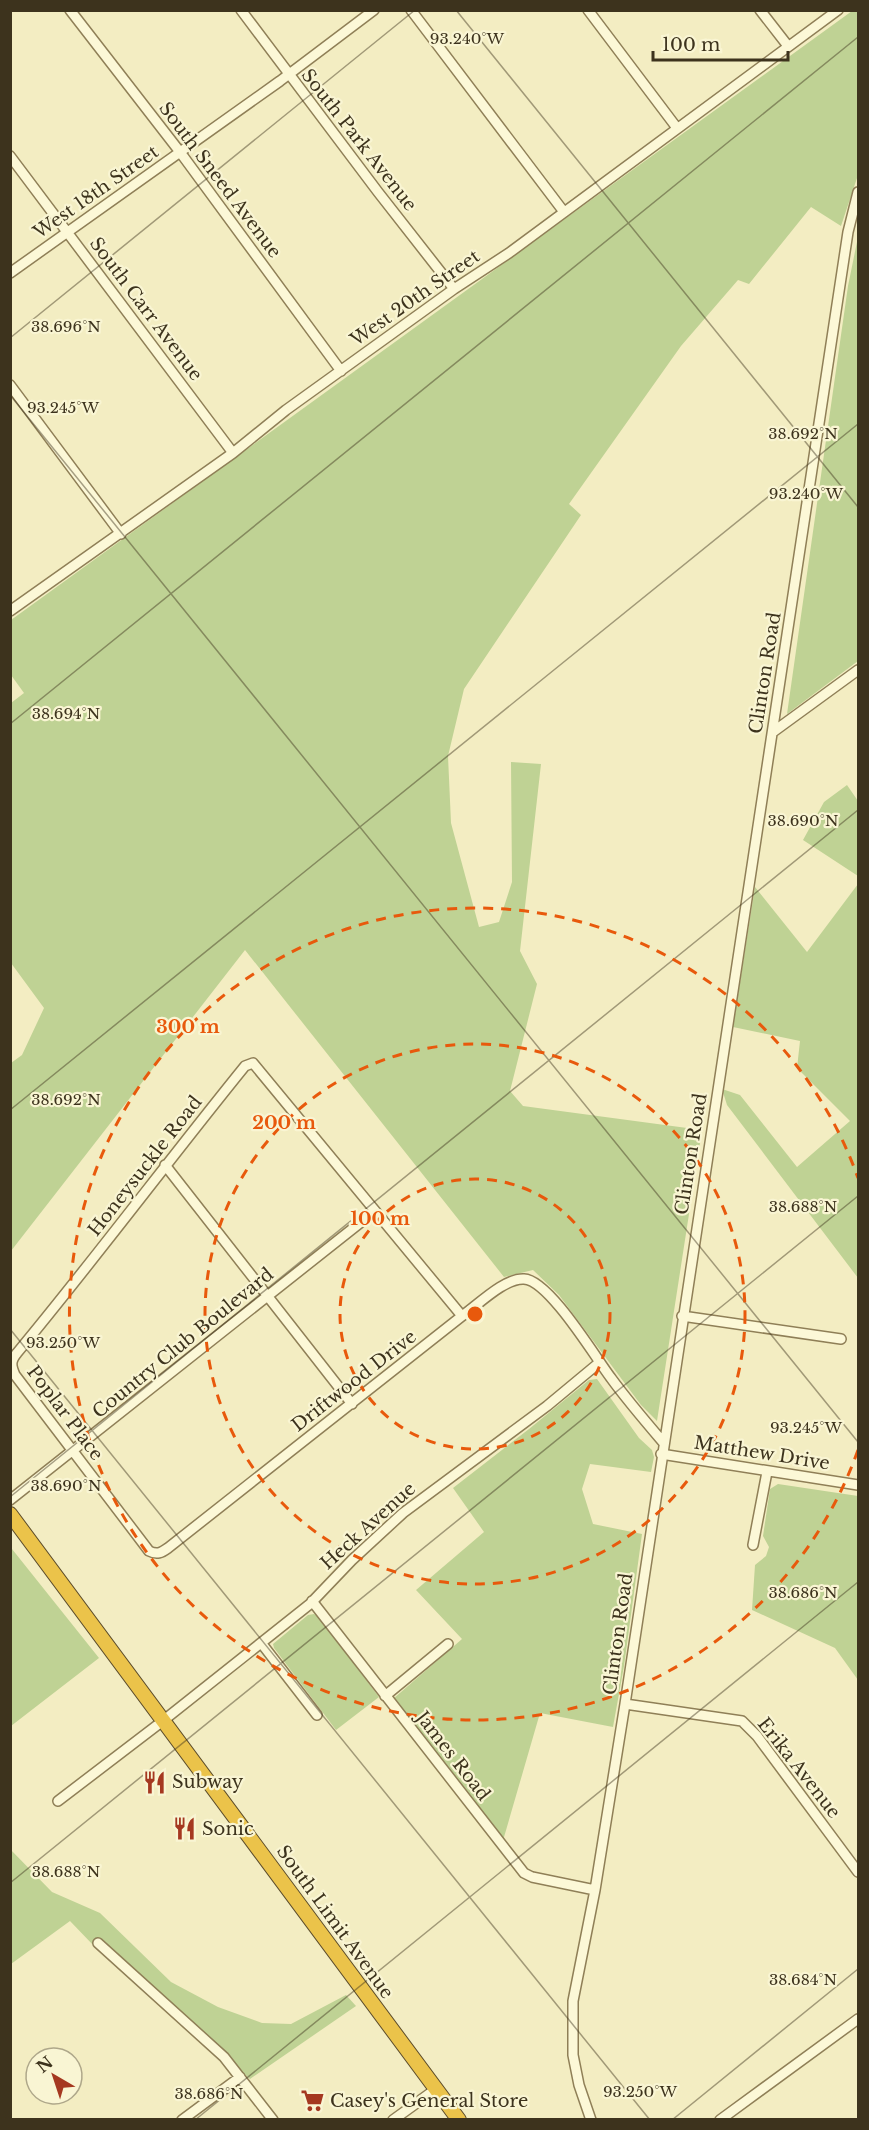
<svg xmlns="http://www.w3.org/2000/svg" width="869" height="2130" font-family="'Libre Baskerville',serif">
<rect width="100%" height="100%" fill="#f3edc2"/>
<path fill="#bfd294" d="M852,11H858V175L841,226L811,207L749,284L738,280L681,346L569,504L581,515L464,689L448,756L451,823L479,927L499,922L512,882L511,762L541,764L520,951L537,984L510,1091L523,1106L702,1130L657,1421L641,1405L559,1295L533,1270L504,1277L245,950L11,1251V1063L22,1055L44,1008L11,963V703L24,693L11,675V620Z
M858,237V661L787,714L848,286Z
M847,785L858,801V876L803,840L824,802Z
M858,884V1278L727,1105L722,1089L740,1095L797,1167L850,1121L797,1068L800,1041L733,1027L755,887L807,952Z
M597,1379L639,1438L652,1450L654,1457L651,1472L590,1464L582,1489L593,1524L642,1534L624,1666L613,1727L540,1713L502,1844L393,1699L462,1639L416,1590L484,1532L453,1488L529,1429L589,1380Z
M778,1484L858,1496V1680L835,1648L752,1610L755,1565L766,1556L769,1547L763,1536L770,1489Z
M12,1549L99,1658L11,1726L10,1550Z
M314,1614L319,1617L379,1697L336,1730L274,1648L273,1644L308,1615Z
M10,1849L52,1892L100,1913L171,1982L218,2007L262,2023L291,2024L346,1995L356,2006L250,2079L100,1943L94,1946L70,1921L11,1964Z"/>
<g fill="none" stroke-linecap="round" stroke-linejoin="round">
<defs>
<path id="minor" d="M70,10L180,152L341,371
M241,10L378,192L454,289
M411,10L564,212
M588,10L677,128
M760,10L788,46
M10,156L233,453
M10,273L280,81L374,10
M10,385L121,534
M10,611L233,453L286,410L454,289L509,253L838,10
M773,732L858,670
M165,1165L352,1404
M462,1316L253,1063L245,1066C168,1161 95,1259 17,1353C10,1361 11,1366 15,1375L149,1551C157,1555 161,1553 168,1548L462,1316C478,1305 504,1278 524,1279C549,1280 595,1357 611,1378C627,1400 645,1421 663,1442
M682,1316L841,1339
M661,1454L858,1485
M10,1500L375,1211
M753,1545L767,1472
M312,1601L524,1873L532,1877L595,1890
M262,1644L317,1715
M385,1696L448,1644
M625,1704L742,1721L757,1736L858,1872
M58,1801L164,1720L310,1604L352,1560L403,1513L547,1406L600,1362
M98,1943L224,2057L273,2120
M182,2120L240,2077
M393,2120L436,2089
M591,2120L579,2085L573,2055V2001L595,1890L625,1704L848,232L858,192
M720,2120L858,2019"/>
<path id="highway" d="M10,1514L459,2120"/>
</defs>
<use href="#minor" stroke="#8f7f57" stroke-width="12"/>
<use href="#highway" stroke="#5c4c2b" stroke-width="16"/>
<use href="#minor" stroke="#fcf8d7" stroke-width="9"/>
<use href="#highway" stroke="#ebc34a" stroke-width="14"/>
</g>
<path fill="none" stroke="#3d331d" stroke-width="1.5" stroke-opacity="0.45" d="M456,10L858,507M10,338L415,10M10,395L858,1442M10,724L858,37M10,1110L858,424M10,1329L650,2120M10,1497L858,810M10,1883L858,1196M195,2120L858,1582M672,2120L858,1969"/>
<g fill="none" stroke="#e8590c" stroke-width="3" stroke-dasharray="10 8">
<circle cx="475" cy="1314" r="135"/>
<circle cx="475" cy="1314" r="270"/>
<path d="M858 1450A406 406 0 1 1 858 1178"/>
</g>
<defs>
<symbol id="restaurant-bare" viewBox="-9 -9 18 18"><path d="M-5-6h1v4h1v-4h1v4h1v-4h1v5L-1.5 .5V6h-2V.5L-5-1ZM5-6V6H3V1.5H1.5Q1.5-4 5-6Z" fill="#a53820" stroke="#f9f5d3" stroke-width="2.5" paint-order="stroke"/></symbol>
<symbol id="supermarket-bare" viewBox="-9 -9 18 18"><path d="M-6-5.5h2.5l.6 2H6L4.5 2H-2.5L-4.4-4H-6ZM-1.5 3.2a1.3 1.3 0 1 0 .1 0ZM3 3.2a1.3 1.3 0 1 0 .1 0Z" fill="#a53820" stroke="#f9f5d3" stroke-width="2.5" paint-order="stroke"/></symbol>
</defs>
<g fill-rule="evenodd">
<use href="#restaurant-bare" x="138" y="1766" width="33" height="33"/>
<use href="#restaurant-bare" x="168" y="1812" width="33" height="33"/>
<use href="#supermarket-bare" x="296" y="2084" width="33" height="33"/>
</g>
<g text-anchor="middle" stroke-width="4.5" stroke-linejoin="round" paint-order="stroke">
<g font-size="18" fill="#3d331d" stroke="#f9f5d3">
<text transform="translate(359 140) rotate(52)" y="6">South Park Avenue</text>
<text transform="translate(220 180) rotate(53)" y="6">South Sneed Avenue</text>
<text transform="translate(96 192) rotate(-35)" y="6">West 18th Street</text>
<text transform="translate(415 298) rotate(-35)" y="6">West 20th Street</text>
<text transform="translate(146 309) rotate(53)" y="6">South Carr Avenue</text>
<text transform="translate(765 673) rotate(-81)" y="6">Clinton Road</text>
<text transform="translate(691 1154) rotate(-81)" y="6">Clinton Road</text>
<text transform="translate(145 1166) rotate(-52)" y="6">Honeysuckle Road</text>
<text transform="translate(183 1343) rotate(-39)" y="6">Country Club Boulevard</text>
<text transform="translate(354 1381) rotate(-38)" y="6">Driftwood Drive</text>
<text transform="translate(65 1413) rotate(53)" y="6">Poplar Place</text>
<text transform="translate(762 1453) rotate(9)" y="6">Matthew Drive</text>
<text transform="translate(368 1526) rotate(-42)" y="6">Heck Avenue</text>
<text transform="translate(618 1634) rotate(-82)" y="6">Clinton Road</text>
<text transform="translate(453 1756) rotate(52)" y="6">James Road</text>
<text transform="translate(799 1768) rotate(52)" y="6">Erika Avenue</text>
<text transform="translate(335 1922) rotate(54)" y="6">South Limit Avenue</text>
</g>
<g font-size="18" fill="#3d331d" stroke="#f9f5d3" text-anchor="start">
<text x="172" y="1788">Subway</text>
<text x="202" y="1835">Sonic</text>
<text x="330" y="2107">Casey's General Store</text>
</g>
</g>
<g font-size="15" text-anchor="middle" fill="#3d331d" stroke="#f9f5d3" stroke-width="4.5" stroke-linejoin="round" paint-order="stroke">
<text x="467" y="44">93.240°W</text>
<text x="66" y="332">38.696°N</text>
<text x="63" y="413">93.245°W</text>
<text x="803" y="439">38.692°N</text>
<text x="806" y="499">93.240°W</text>
<text x="66" y="719">38.694°N</text>
<text x="803" y="826">38.690°N</text>
<text x="66" y="1105">38.692°N</text>
<text x="803" y="1212">38.688°N</text>
<text x="63" y="1348">93.250°W</text>
<text x="806" y="1433">93.245°W</text>
<text x="66" y="1491">38.690°N</text>
<text x="803" y="1598">38.686°N</text>
<text x="66" y="1877">38.688°N</text>
<text x="803" y="1985">38.684°N</text>
<text x="640" y="2097">93.250°W</text>
<text x="209" y="2099">38.686°N</text>
</g>
<circle cx="475" cy="1314" r="9" fill="#e8590c" stroke="#f9f5d3" stroke-width="3"/>
<g font-size="18" text-anchor="middle" font-weight="bold" fill="#e8590c" stroke="#f9f5d3" stroke-width="4.5" stroke-linejoin="round" paint-order="stroke">
<text x="188" y="1033">300 m</text>
<text x="284" y="1129">200 m</text>
<text x="380" y="1225">100 m</text>
</g>
<rect width="869" height="2130" fill="none" stroke="#3d331d" stroke-width="24"/>
<g transform="translate(54 2076) rotate(321)"><circle r="28" fill="#f9f5d3" stroke="#aea78a" stroke-width="1.5"/>
<path d="M0-4.5L10 22L0 15L-10 22Z" fill="#a53820"/>
<text y="-9" font-size="16" font-weight="bold" text-anchor="middle" fill="#3d331d">N</text>
</g>
<path d="M653 51v9h135v-9" fill="none" stroke="#3d331d" stroke-width="3"/>
<text x="662" y="51" font-size="18" fill="#3d331d" stroke="#f9f5d3" stroke-width="4.5" paint-order="stroke">100 m</text>
</svg>
